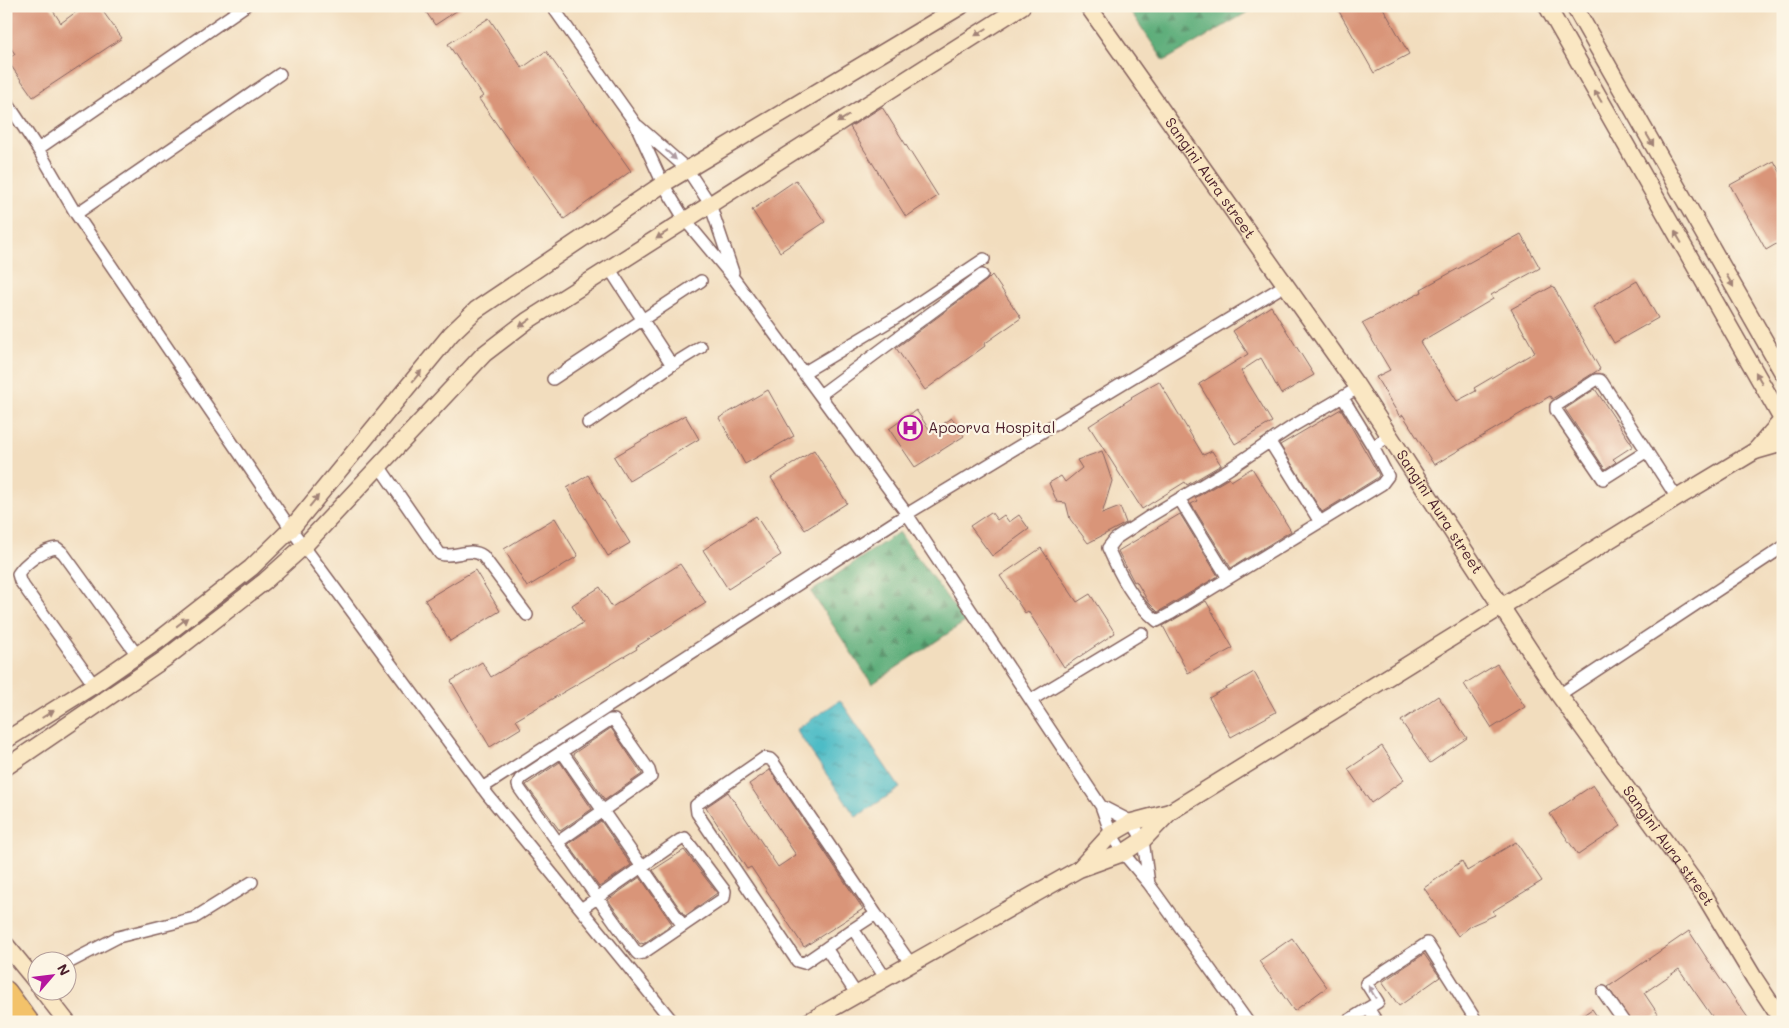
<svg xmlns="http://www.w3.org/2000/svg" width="1789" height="1028" font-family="Mali,sans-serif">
<defs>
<pattern id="forest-firs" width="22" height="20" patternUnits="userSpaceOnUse" patternTransform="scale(1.25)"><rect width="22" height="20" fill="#5dad7a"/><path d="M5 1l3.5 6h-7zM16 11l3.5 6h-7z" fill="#4f8c64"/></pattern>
<pattern id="water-ripples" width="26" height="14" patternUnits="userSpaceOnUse" patternTransform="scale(1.25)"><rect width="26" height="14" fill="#4ebcc6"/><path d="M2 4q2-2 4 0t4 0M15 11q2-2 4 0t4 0" fill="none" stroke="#4398a1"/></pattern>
</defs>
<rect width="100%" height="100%" fill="#fcf5e5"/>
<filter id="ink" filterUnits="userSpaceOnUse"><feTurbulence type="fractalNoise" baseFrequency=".02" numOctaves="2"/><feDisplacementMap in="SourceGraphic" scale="10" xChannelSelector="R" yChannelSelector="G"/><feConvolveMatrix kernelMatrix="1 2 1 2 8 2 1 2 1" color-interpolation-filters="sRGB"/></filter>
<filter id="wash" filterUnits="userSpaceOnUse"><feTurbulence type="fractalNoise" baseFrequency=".0096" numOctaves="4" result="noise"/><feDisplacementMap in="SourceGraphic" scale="20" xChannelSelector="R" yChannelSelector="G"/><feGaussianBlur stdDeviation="1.12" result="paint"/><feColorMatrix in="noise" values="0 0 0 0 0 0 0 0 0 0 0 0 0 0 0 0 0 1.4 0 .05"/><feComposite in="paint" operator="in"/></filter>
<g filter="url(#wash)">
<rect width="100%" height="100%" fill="#f2ddbe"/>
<path fill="url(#forest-firs)" stroke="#546652" d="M1127,6H1258L1164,61Z
M899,532L965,622L872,684L811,592Z"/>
<path fill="url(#water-ripples)" stroke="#4c6e78" d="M840,700L900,788L856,817L796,730Z"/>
<g id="blocks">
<path fill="#d99579" d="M6,6H50L61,23L84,6H99L122,38L33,97L7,60L15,54L6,41Z
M422,6H464L435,25Z
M1336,6H1382L1409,54L1374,73Z
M489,18L522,68L546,51L631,171L564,219L479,99L483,96L448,44Z
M882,107L938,196L906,217L850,127Z
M1774,161L1783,177V240L1766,250L1730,185Z
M796,180L825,222L780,252L752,210Z
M1521,234L1540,268L1491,295L1493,299L1420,342L1457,401L1476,391L1474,388L1535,352L1511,309L1553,286L1600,369L1552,399L1550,396L1434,465L1403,415L1400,417L1376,377L1390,370L1362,323L1422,292L1421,289Z
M992,275L1021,318L984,344L985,346L925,390L896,348L986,281Z
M1637,281L1658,318L1614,343L1593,307Z
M1271,306L1314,375L1281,394L1261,358L1241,371L1272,422L1235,444L1199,384L1248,354L1233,331Z
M1159,381L1203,455L1212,451L1221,465L1187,485L1185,482L1142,509L1089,426L1132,398L1131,397Z
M1595,389L1633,446L1613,459L1616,462L1605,469L1565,409Z
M768,390L794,436L745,464L719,418Z
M1341,409L1379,475L1377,478L1322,512L1280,445Z
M916,410L931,432L952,418L964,436L915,467L889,429Z
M685,415L699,439L629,481L614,457Z
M814,450L847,503L805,530L771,478Z
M1102,451L1112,481L1102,514L1120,507L1126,523L1088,543L1070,519L1066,503L1057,502L1049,483L1061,476L1065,482L1082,468L1077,460Z
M1252,468L1291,531L1231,568L1191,504L1197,501L1195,498L1229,478L1231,481Z
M588,475L630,543L608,556L567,488Z
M991,512L997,520L1004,515L1009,522L1019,515L1029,529L992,556L970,526Z
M1180,514L1218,576L1158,612L1149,603L1136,581L1134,582L1118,551Z
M756,516L781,555L728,589L703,550Z
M555,518L578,556L527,587L504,549Z
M1041,548L1077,602L1090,594L1115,633L1064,667L1028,611L1025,613L1000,576Z
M680,564L706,603L636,647L637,649L516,720L521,728L490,747L451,681L482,662L491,677L583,623L572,605L600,587L612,607Z
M475,570L500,611L450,641L425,600Z
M1206,601L1233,648L1188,673L1163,626Z
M1497,664L1525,707L1492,728L1464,684Z
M1254,672L1276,712L1231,737L1209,698Z
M1438,696L1467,738L1430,763L1401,721Z
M611,728L642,774L605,800L573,754Z
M1382,746L1404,780L1371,803L1348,769Z
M560,762L592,809L560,831L526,785Z
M770,770L863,909L804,947L751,867L747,869L706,807L728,792L778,867L796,855L749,784Z
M1593,785L1621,826L1578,855L1550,814Z
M601,821L631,865L599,887L568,844Z
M1516,842L1542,881L1493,911L1495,915L1472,925L1458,936L1424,888L1462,861L1467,871Z
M684,850L717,893L685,916L653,870Z
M640,877L672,924L643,944L642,943L640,944L608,900Z
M1689,931L1719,977L1751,1022H1716L1679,969L1644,993L1658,1014L1647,1022H1631L1608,987Z
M1292,938L1327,987L1294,1011L1259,961Z
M1424,954L1440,977L1399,1006L1382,982Z
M1592,1009L1601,1022H1573Z"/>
</g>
</g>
<g filter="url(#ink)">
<use href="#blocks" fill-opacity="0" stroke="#85625e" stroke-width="1"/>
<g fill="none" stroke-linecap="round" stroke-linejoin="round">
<defs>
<path id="street" d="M552,6L635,123L663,184L685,220L735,280L907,514L1101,806L1111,834L1123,853L1149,884L1248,1022
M6,101L38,149L76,214L291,529L487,794L673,1022
M638,126L687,169L710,204L733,272
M38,149L245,6
M76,214L280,74
M672,365L701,347
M803,373L900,315L984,259
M553,379L701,281
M1358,388L1293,426L1229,469L1147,518L1115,539L1108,548C1120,575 1134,603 1157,621L1170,614L1382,484L1388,476L1373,447L1389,436
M820,395L982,275
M1343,398L1373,447
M588,423L672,365L609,268
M1270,442L1320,522
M1647,451L1603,479L1556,410V406L1596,380H1600L1602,382L1677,498
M379,466L440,554C455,559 469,546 483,556L527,615
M1180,500L1228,578
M94,685L20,581L18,574C25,563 44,549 57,548L63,553L137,655
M1559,695L1783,547
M1031,700L1142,633
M562,752L683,926
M482,788L907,514L1285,285
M1101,806L1132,822L1143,840L1149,884
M558,842L651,777L649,770L614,720H610L520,779L518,785L519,788C558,842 597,897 636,952L638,954L643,953L724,898L725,891L685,838L680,840L597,898L581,909
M876,914L911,964
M826,948L853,929
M68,963L118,937L194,918L252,882
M1603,992L1624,1022
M857,995L826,948L804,963L797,961L697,813L696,805L764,758L770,759L773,762L876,914L853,929L886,979
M1368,1008L1377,1022
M1346,1022L1378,1002L1366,983L1427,943L1477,1022"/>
<g id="secondary">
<path id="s1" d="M1088,6L1355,383L1559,695L1706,898L1754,978L1783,1022"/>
<path d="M1547,6L1783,421"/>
<path d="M1574,6L1783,373"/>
<path d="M1755,451L1783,419"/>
<path d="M6,740L94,685L159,640L251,568L291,529L451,334L476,310L663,184L961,6"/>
<path d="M6,767L166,658L265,581L304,546L484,354L527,321L1022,6"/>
<path d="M1081,867L1111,834L1132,822L1170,812"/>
<path d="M6,945L38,984"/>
<path d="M42,990L67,1022"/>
<path d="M6,1021L7,1022"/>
<path d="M808,1022L1079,869L1123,853L1143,840L1170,812L1677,498L1755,451L1783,443"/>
</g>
<path id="highway" d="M6,992L28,1022"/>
</defs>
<use href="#street" stroke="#85625e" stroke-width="14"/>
<use href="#secondary" stroke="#85625e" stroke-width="19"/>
<use href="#highway" stroke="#85625e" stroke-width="24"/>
<use href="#street" stroke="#fff" stroke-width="11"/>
<use href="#secondary" stroke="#fae7c3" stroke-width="16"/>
<use href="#highway" stroke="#f3c26a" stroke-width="21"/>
</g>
<defs><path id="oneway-solid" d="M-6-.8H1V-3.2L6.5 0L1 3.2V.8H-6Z" transform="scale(1.25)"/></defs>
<g fill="#a28377">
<use href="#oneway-solid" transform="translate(981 32) rotate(148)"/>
<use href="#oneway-solid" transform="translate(1598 96) rotate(-120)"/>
<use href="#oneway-solid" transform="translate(843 119) rotate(148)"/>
<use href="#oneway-solid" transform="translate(1650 140) rotate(60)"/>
<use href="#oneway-solid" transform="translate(662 235) rotate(147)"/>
<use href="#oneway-solid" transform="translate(1678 237) rotate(-120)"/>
<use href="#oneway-solid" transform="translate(1730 281) rotate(60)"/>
<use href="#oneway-solid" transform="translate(525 323) rotate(144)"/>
<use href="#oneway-solid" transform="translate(417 376) rotate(-51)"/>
<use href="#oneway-solid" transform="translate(1759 378) rotate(-120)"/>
<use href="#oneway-solid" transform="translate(314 501) rotate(-51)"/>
<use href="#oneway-solid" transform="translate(182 622) rotate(-38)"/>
<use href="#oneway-solid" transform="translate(48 714) rotate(-32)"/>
</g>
<g fill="#ae9aa0">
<use href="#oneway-solid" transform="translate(671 155) rotate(42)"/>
<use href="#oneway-solid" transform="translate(1372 992) rotate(-121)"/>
</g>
</g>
<defs>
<symbol id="hospital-ring" viewBox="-11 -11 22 22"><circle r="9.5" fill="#fcf5e5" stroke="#b5179e" stroke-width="1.5"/><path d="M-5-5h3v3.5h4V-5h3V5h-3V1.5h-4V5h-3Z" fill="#b5179e"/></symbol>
</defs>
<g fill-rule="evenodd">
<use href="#hospital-ring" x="896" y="414" width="28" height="28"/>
</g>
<g text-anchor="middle" stroke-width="4.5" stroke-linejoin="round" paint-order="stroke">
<g font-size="15" fill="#4a1f2b" stroke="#fcf5e5">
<text dy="5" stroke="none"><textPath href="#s1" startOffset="211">Sangini Aura street</textPath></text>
<text dy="5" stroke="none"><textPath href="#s1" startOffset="616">Sangini Aura street</textPath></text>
<text dy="5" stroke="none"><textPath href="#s1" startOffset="1021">Sangini Aura street</textPath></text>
</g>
<g font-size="15" fill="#4a1f2b" stroke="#fcf5e5" text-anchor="start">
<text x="928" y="433">Apoorva Hospital</text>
</g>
</g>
<rect width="1789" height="1028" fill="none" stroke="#fcf5e5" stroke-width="25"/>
<g transform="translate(52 976) rotate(62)"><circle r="24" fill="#fcf5e5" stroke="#b59f9b"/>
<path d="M0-4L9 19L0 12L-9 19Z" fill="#b5179e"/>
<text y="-8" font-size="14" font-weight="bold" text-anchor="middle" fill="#4a1f2b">N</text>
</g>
</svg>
